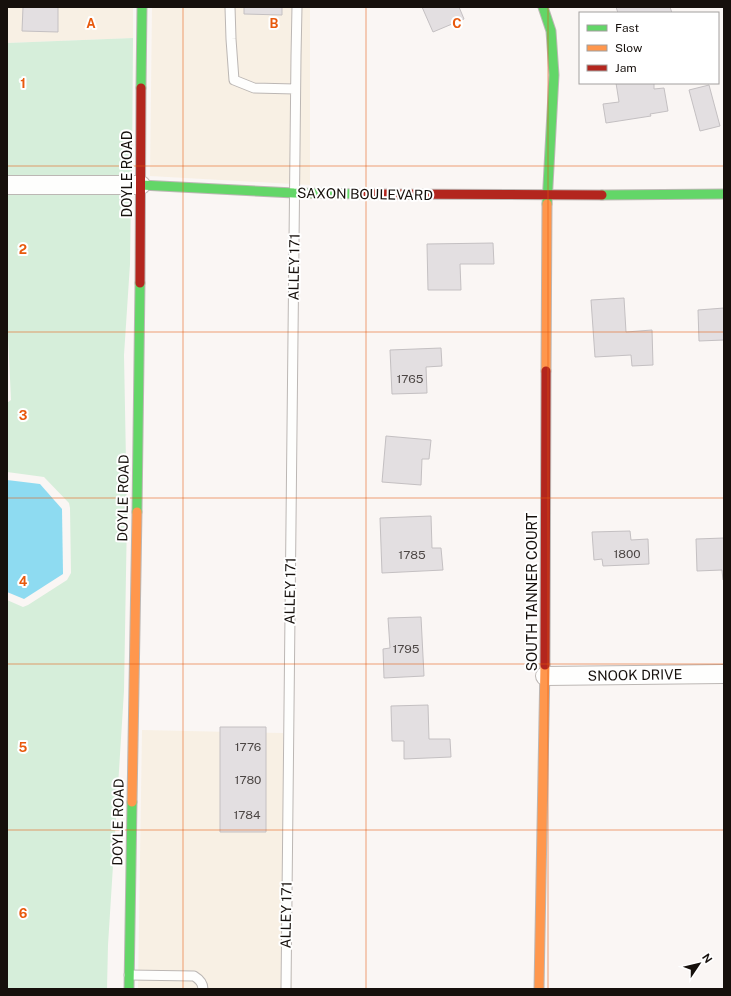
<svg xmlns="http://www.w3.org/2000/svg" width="731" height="996" font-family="'Public Sans',sans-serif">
<rect width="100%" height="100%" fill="#faf6f4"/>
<path fill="#f8f0e4" d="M7,7H133V38L7,43Z
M152,7H310V185L150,176Z
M142,730L283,733L292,989H138Z"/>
<path fill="#d6eeda" d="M133,38L132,176H7V43Z
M7,194H131L130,264L124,355L127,515L124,691L108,945L107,989H7V600L23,607L28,605L67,580L71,573L70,508L69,503L44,477L7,472V403L11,400L7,315Z"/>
<path fill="#8edbf1" d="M7,480L40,484L62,509L63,574L24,599L7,592Z"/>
<path fill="#e3dfe1" stroke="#c4c0c2" d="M23,7H58V32L22,31Z
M244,7H282V15L244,14Z
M422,7H459L464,19L433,32Z
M616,7H670L672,13H618Z
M616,83H654V89L664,88L668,111L650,114L651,116L606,123L603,104L619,102Z
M709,85L720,126L700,131L689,90Z
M493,243L494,264H460L461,290H428L427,244Z
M624,298L626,332L652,330L653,365L632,366L631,355L595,357L591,300Z
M724,308V340L699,341L698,310Z
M441,348L442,366L426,367L427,393L392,394L390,350Z
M386,436L431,440L429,459H422L421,485L382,482Z
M431,516L432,548H441L443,570L382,573L380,518Z
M630,531L631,540L648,539L649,564L603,566L602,559L594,560L592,532Z
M724,538V580H723L722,570L697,571L696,539Z
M421,617L424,676L384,678L383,649L390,648L388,618Z
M428,705L429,739H450L451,757L404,759V741H392L391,706Z
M220,727H266V832H220Z"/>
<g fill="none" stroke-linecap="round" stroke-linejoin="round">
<defs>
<path id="lane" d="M230,7L231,39L234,80L254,88L295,89
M129,975L194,976C199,979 203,983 203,989
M286,989L296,56L297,7"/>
<path id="street" d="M7,185H141
M545,676L724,674"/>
<path id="fast" d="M543,7L551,31L554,75L547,204
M141,88L142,7
M141,185L294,193L366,194
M602,195L724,194
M137,512L140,283
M129,989L132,802"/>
<path id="slow" d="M546,371L547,204
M132,802L137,512
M539,989L545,665"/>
<path id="jam" d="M366,194L602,195
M140,283L141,88
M545,665L546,371"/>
</defs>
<use href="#lane" stroke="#bcb7b4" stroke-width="11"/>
<use href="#street" stroke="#bcb7b4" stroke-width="20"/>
<use href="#fast" stroke="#bcb7b4" stroke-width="11"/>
<use href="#slow" stroke="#bcb7b4" stroke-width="11"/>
<use href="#jam" stroke="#bcb7b4" stroke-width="11"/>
<use href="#lane" stroke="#fefefd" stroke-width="9"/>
<use href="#street" stroke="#fefefd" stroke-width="18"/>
<use href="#fast" stroke="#63d668" stroke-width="9"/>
<use href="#slow" stroke="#ff974d" stroke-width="9"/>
<use href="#jam" stroke="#b3261e" stroke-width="9"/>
</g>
<path fill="none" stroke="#e8590c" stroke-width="1" stroke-opacity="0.55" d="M183,7V989M366,7V989M548,7V989M7,166H724M7,332H724M7,498H724M7,664H724M7,830H724"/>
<g text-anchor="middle" stroke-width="4" stroke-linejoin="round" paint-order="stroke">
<g font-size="12" fill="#4c4644">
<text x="410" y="383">1765</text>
<text x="627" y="558">1800</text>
<text x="412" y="559">1785</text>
<text x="406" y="653">1795</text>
<text x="248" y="751">1776</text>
<text x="248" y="784">1780</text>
<text x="247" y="819">1784</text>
</g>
<g font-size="14" fill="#16100c" stroke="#fff">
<text transform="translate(127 174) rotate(-90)" y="5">DOYLE ROAD</text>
<text transform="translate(365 194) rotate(1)" y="5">SAXON BOULEVARD</text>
<text transform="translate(294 267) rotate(-89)" y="5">ALLEY 171</text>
<text transform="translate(123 498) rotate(-89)" y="5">DOYLE ROAD</text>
<text transform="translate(290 591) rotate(-89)" y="5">ALLEY 171</text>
<text transform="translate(532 592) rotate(-90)" y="5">SOUTH TANNER COURT</text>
<text transform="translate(635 675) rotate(-1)" y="5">SNOOK DRIVE</text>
<text transform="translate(118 822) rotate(-89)" y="5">DOYLE ROAD</text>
<text transform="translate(286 915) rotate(-89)" y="5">ALLEY 171</text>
</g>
</g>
<g font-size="13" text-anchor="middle" font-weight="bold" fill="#e8590c" stroke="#fff" stroke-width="4" stroke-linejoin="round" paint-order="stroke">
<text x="91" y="28">A</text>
<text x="274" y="28">B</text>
<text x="457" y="28">C</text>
<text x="23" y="88">1</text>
<text x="23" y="254">2</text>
<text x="23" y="420">3</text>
<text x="23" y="586">4</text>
<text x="23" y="752">5</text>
<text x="23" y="918">6</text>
</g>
<rect width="731" height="996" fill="none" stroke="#16100c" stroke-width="16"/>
<rect x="579" y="12" width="140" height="72" fill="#ffffff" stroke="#a29f9e"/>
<rect x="587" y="25" width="20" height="6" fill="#63d668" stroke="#a29f9e"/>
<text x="615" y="32" font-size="12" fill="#16100c">Fast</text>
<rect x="587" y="45" width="20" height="6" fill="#ff974d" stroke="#a29f9e"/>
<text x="615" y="52" font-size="12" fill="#16100c">Slow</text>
<rect x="587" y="65" width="20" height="6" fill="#b3261e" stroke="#a29f9e"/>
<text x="615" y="72" font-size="12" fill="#16100c">Jam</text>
<g transform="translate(699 964) rotate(55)" stroke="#ffffff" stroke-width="3" paint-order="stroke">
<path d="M0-3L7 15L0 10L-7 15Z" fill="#16100c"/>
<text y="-6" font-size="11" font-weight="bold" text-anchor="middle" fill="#16100c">N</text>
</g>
</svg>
